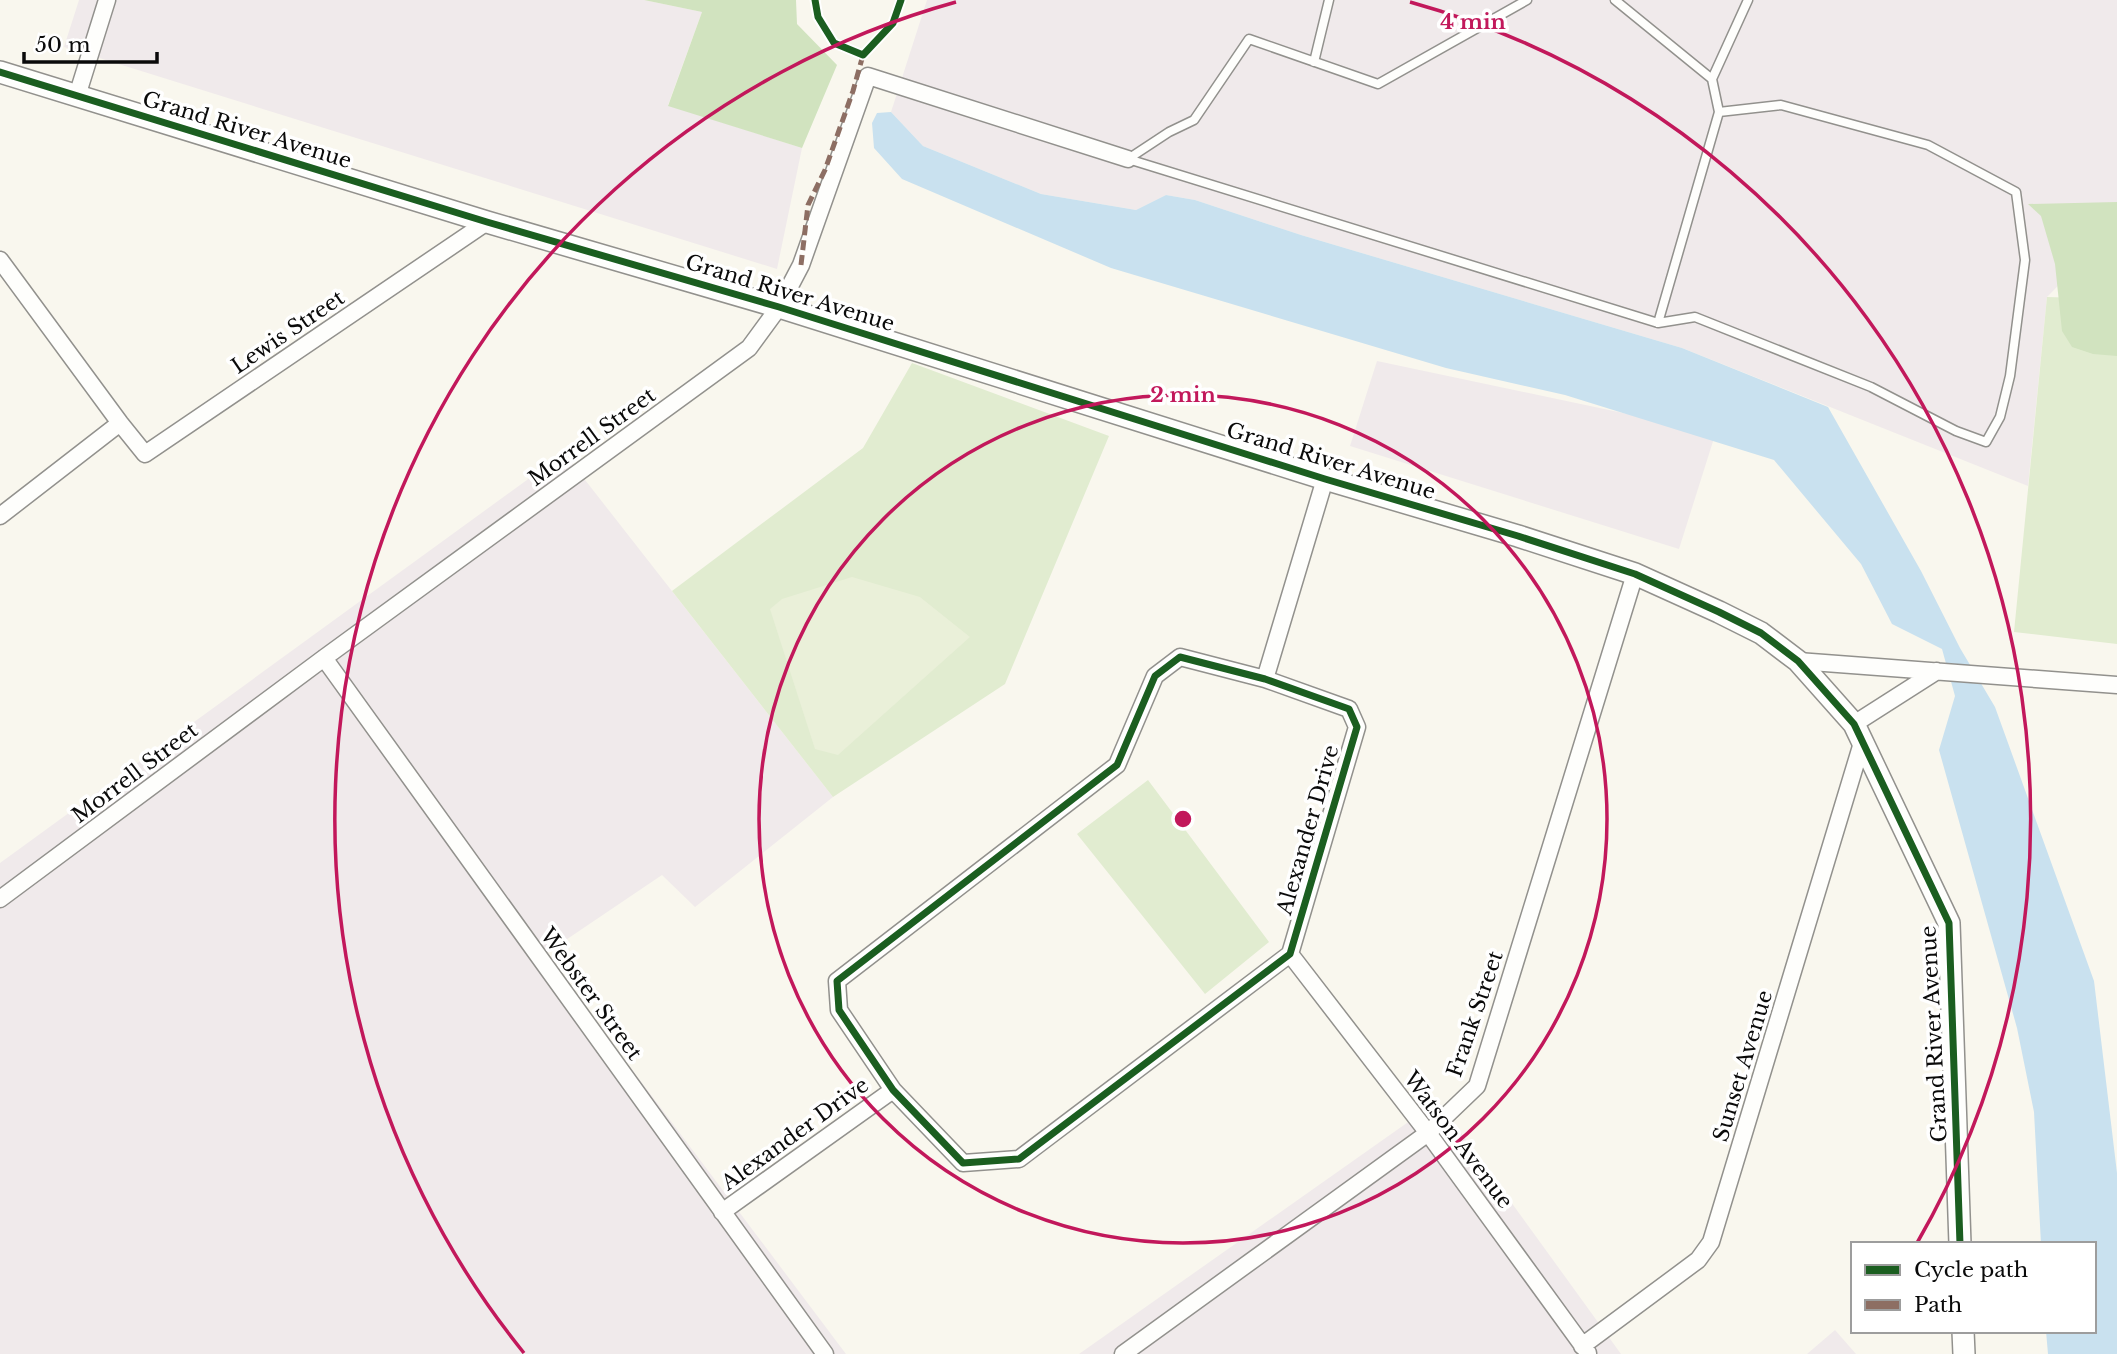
<svg xmlns="http://www.w3.org/2000/svg" width="2117" height="1354" font-family="'Libre Baskerville',serif">
<rect width="100%" height="100%" fill="#f9f7ee"/>
<path fill="#f0eaeb" d="M79,0H644L702,12L668,105L802,148L777,269L64,47Z
M927,0H2117V226L2047,297L2028,486L1682,348L1301,235L1195,200L1166,195L1136,210L1041,194L923,146L891,112Z
M1377,361L1642,417L1715,435L1679,549L1350,446Z
M564,453L833,797L695,907L662,875L545,954L846,1354H0V863Z
M1438,1101L1621,1354H1079Z
M1835,1330L1856,1354H1807Z"/>
<path fill="#e1ecd0" d="M2047,297L2117,299V644L2014,632Z
M912,363L1109,436L1005,684L833,797L672,591L863,448Z
M1148,780L1269,942L1205,994L1077,834Z"/>
<path fill="#d1e3bf" d="M644,0H796L797,24L837,65L802,148L668,106L702,12Z
M2117,202V356L2093,354L2072,347L2062,331L2055,264L2041,216L2028,204Z"/>
<path fill="#eaf0d9" d="M852,577L920,597L970,637L838,755L815,749L770,609L782,599Z"/>
<path fill="#c9e1ef" d="M891,112L923,146L1041,194L1136,210L1166,195L1195,200L1301,235L1682,348L1828,407L1921,571L1960,648L1995,707L2094,981L2117,1173V1354H2048L2046,1331H2094V1244H2041L2034,1112L2017,1028L1939,750L1955,696L1942,649L1892,624L1861,564L1774,460L1565,395L1446,368L1111,268L902,179L874,148L872,123L877,113Z"/>
<g fill="none" stroke-linecap="round" stroke-linejoin="round">
<defs>
<path id="service" d="M1314,62L1329,0
M1712,79L1748,0
M1128,159L1658,323L1719,112L1712,79L1615,0
M1128,159L1169,132L1194,120L1249,39L1378,84L1527,0
M1658,323L1695,317L1871,387L1956,431L1986,442L2000,417L2010,376L2025,260L2016,192L1928,145L1781,105L1719,112"/>
<path id="minor" d="M77,96L107,0
M0,260L120,423L145,454L487,222
M0,516L120,423
M1180,657L1265,679L1349,709L1357,727L1290,954L1019,1159L963,1163L893,1090L839,1010L837,981L1117,765L1155,676Z
M324,658L825,1354
M1798,661L2117,685
M1265,679L1325,479
M1854,724L1937,671
M0,899L324,658L749,348L779,307L801,265L868,76L1128,159
M1290,954L1428,1133L1588,1353
M722,1212L893,1090
M1582,1346L1698,1260L1711,1242L1862,743
M1123,1354L1428,1133L1477,1086L1635,574"/>
<path id="tertiary" d="M0,72L487,222L779,307L1325,479L1518,536L1635,574L1719,612L1761,633L1798,661L1854,724L1949,923L1960,1244
M1963,1331L1964,1354"/>
</defs>
<use href="#service" stroke="#92918d" stroke-width="11"/>
<use href="#minor" stroke="#92918d" stroke-width="19"/>
<use href="#tertiary" stroke="#92918d" stroke-width="24"/>
<use href="#service" stroke="#fefefc" stroke-width="8"/>
<use href="#minor" stroke="#fefefc" stroke-width="16"/>
<use href="#tertiary" stroke="#fefefc" stroke-width="21"/>
<path stroke="#8d6e63" stroke-width="5" stroke-dasharray="10 5" stroke-linecap="butt" d="M801,265L808,205L825,170L853,91L863,55"/>
<defs>
<path id="cycleway" d="M815,0L818,17L834,43L863,55L893,23L901,0
M0,72L487,222L779,307L1325,479L1518,536L1635,574L1719,612L1761,633L1798,661L1854,724L1949,923L1960,1244
M1180,657L1265,679L1349,709L1357,727L1290,954L1019,1159L963,1163L893,1090L839,1010L837,981L1117,765L1155,676Z"/>
</defs>
<use href="#cycleway" stroke="#fff" stroke-width="11"/>
<use href="#cycleway" stroke="#1b5e20" stroke-width="7"/>
</g>
<g fill="none" stroke="#c2185b" stroke-width="3.5">
<circle cx="1183" cy="819" r="424"/>
<path d="M524 1353A848 848 0 0 1 956 2M1410 2A848 848 0 0 1 1917 1243"/>
</g>
<g text-anchor="middle" stroke-width="7" stroke-linejoin="round" paint-order="stroke">
<g font-size="21" fill="#0a0a0a" stroke="#fff">
<text transform="translate(247 130) rotate(17)" y="7">Grand River Avenue</text>
<text transform="translate(790 293) rotate(17)" y="7">Grand River Avenue</text>
<text transform="translate(288 332) rotate(-34)" y="7">Lewis Street</text>
<text transform="translate(592 437) rotate(-36)" y="7">Morrell Street</text>
<text transform="translate(1331 461) rotate(17)" y="7">Grand River Avenue</text>
<text transform="translate(135 773) rotate(-37)" y="7">Morrell Street</text>
<text transform="translate(1308 830) rotate(-74)" y="7">Alexander Drive</text>
<text transform="translate(591 994) rotate(54)" y="7">Webster Street</text>
<text transform="translate(1475 1014) rotate(-71)" y="7">Frank Street</text>
<text transform="translate(1934 1034) rotate(-93)" y="7">Grand River Avenue</text>
<text transform="translate(1743 1066) rotate(-73)" y="7">Sunset Avenue</text>
<text transform="translate(795 1134) rotate(-36)" y="7">Alexander Drive</text>
<text transform="translate(1458 1140) rotate(53)" y="7">Watson Avenue</text>
</g>
</g>
<circle cx="1183" cy="819" r="10" fill="#c2185b" stroke="#fff" stroke-width="3.5"/>
<g font-size="21" text-anchor="middle" font-weight="bold" fill="#c2185b" stroke="#fff" stroke-width="7" stroke-linejoin="round" paint-order="stroke">
<text x="1473" y="29">4 min</text>
<text x="1183" y="402">2 min</text>
</g>
<rect x="1851" y="1242" width="245" height="91" fill="#ffffff" stroke="#9d9d9d" stroke-width="2"/>
<rect x="1865" y="1265" width="35" height="10" fill="#1b5e20" stroke="#9d9d9d" stroke-width="2"/>
<text x="1914" y="1277" font-size="21" fill="#0a0a0a">Cycle path</text>
<rect x="1865" y="1300" width="35" height="10" fill="#8d6e63" stroke="#9d9d9d" stroke-width="2"/>
<text x="1914" y="1312" font-size="21" fill="#0a0a0a">Path</text>
<path d="M24 52v10h133v-10" fill="none" stroke="#0a0a0a" stroke-width="3.5"/>
<text x="35" y="52" font-size="21" fill="#0a0a0a" stroke="#ffffff" stroke-width="5" paint-order="stroke">50 m</text>
</svg>
